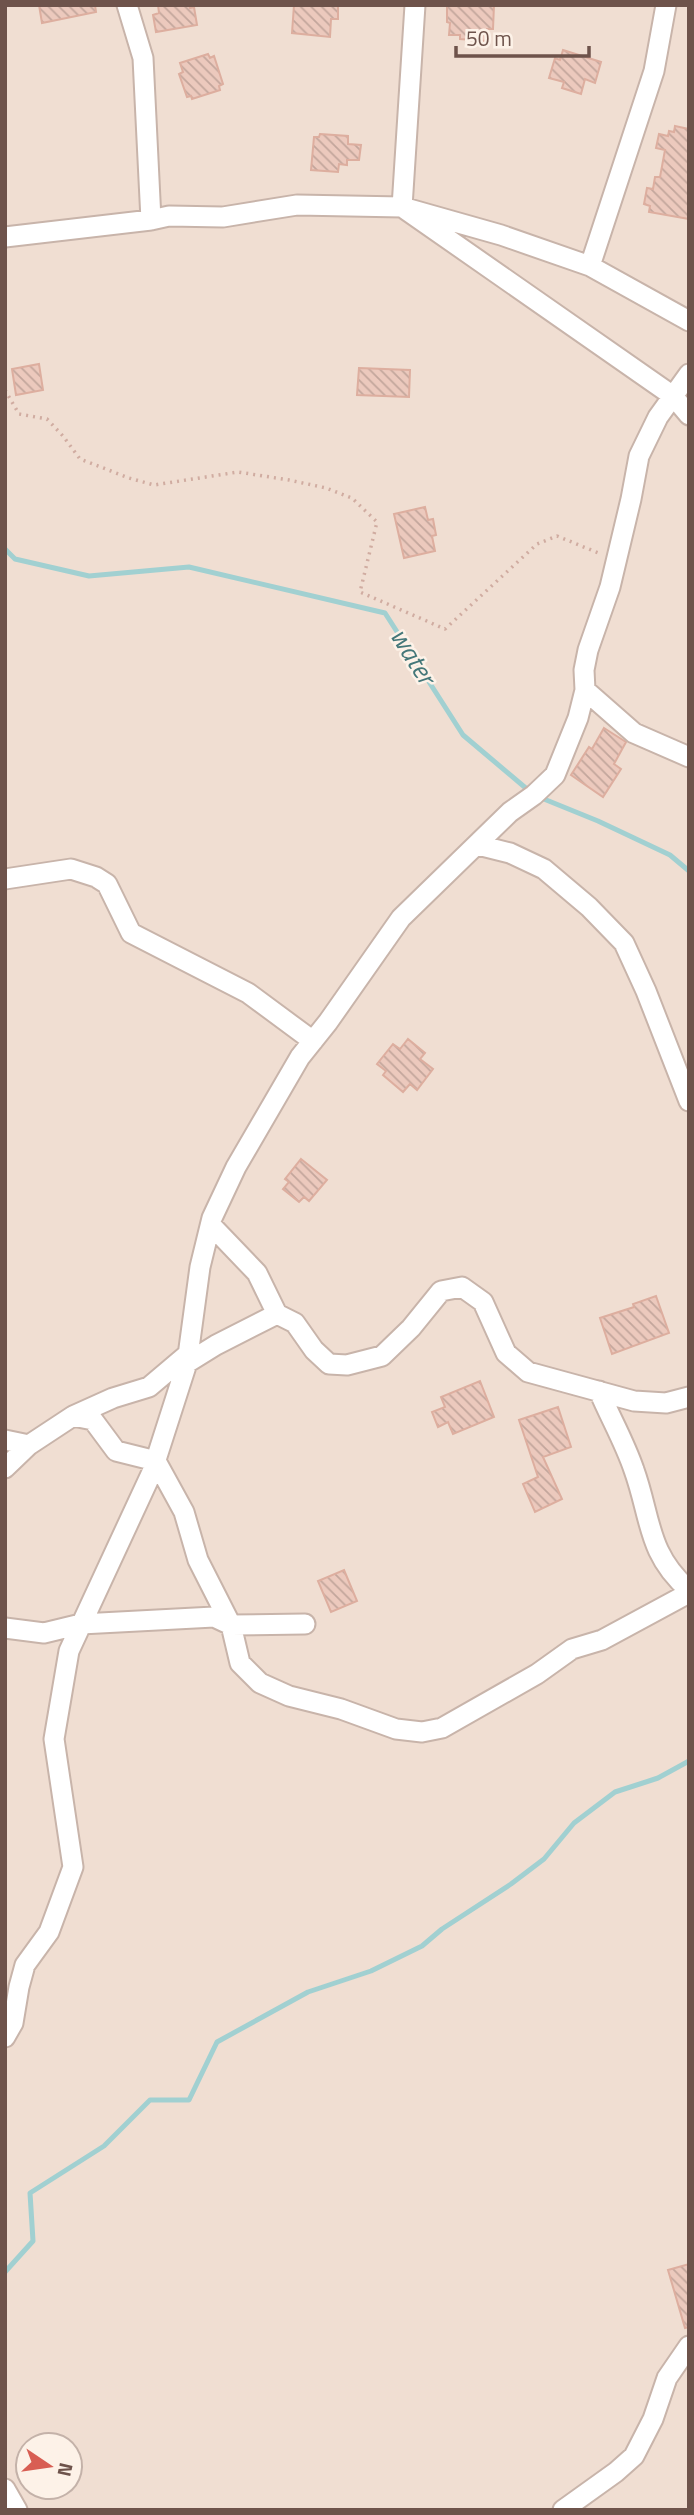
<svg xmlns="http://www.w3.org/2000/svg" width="694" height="2515" font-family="'Titillium Web',sans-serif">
<defs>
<pattern id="building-back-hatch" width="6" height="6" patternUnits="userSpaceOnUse" patternTransform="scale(1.75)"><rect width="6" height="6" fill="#ecc9bd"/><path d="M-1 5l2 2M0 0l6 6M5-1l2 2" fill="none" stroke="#c3a69c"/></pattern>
</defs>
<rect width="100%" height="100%" fill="#f9ede2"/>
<path fill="#f0ded2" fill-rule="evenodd" d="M5,5H689V2510H5ZM28,2445H70V2487H28Z"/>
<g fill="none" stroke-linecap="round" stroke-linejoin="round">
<path stroke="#a1d0d1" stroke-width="5" d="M5,549L15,559L89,576L189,567L385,613L463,735L534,795L598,821L670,855L689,871
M5,2272L33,2241L30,2193L104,2146L150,2100H189L217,2042L308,1992L371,1971L422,1946L442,1929L511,1884L544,1859L574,1823L615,1792L658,1778L689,1761"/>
</g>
<path fill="url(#building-back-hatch)" stroke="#ddae9f" stroke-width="2" d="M39,5H95L96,12L42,23Z
M158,5H189L190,8L194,7L197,25L156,32L153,15L159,13Z
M294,5H338V19H331L330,37L292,33Z
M447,5H494L493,29H487L486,41L460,39V35H449L450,23L447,22Z
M563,50L601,62L595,83L585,79L581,94L562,88L564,82L549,78L555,58L560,60Z
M208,54L210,58L214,56L223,84L219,86L220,90L192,99L191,96L187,97L179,74L183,72L180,63Z
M675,126L689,129V219L649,212L650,206L644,204L647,188L653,189L655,177H660L665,150L656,148L659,134L668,136L669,131L674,132Z
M320,134L348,136V144L361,145L359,160H347V165L339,164L338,172L311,170L314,137H319Z
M39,364L43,390L16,395L12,369Z
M359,368L410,370L409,397L357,395Z
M425,507L428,520L433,519L436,535L432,536L435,551L404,558L394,514Z
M604,728L626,742L614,764L621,769L603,797L571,775L589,747L592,749Z
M408,1039L425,1053L420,1059L433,1069L417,1090L410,1084L403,1092L383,1075L386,1071L377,1064L393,1044L400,1049Z
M301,1159L327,1180L309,1201L304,1197L299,1202L283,1189L289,1182L285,1179Z
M656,1296L669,1333L612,1354L600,1318L634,1307L633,1304Z
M480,1381L494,1417L453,1434L448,1422L438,1427L432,1412L445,1407L441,1397Z
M558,1407L571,1447L543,1457L562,1499L535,1512L523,1484L538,1477L519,1420Z
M344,1570L357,1601L331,1612L318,1581Z
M689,2264V2327L685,2328L668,2270Z"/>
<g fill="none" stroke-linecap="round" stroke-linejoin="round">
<defs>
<path id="minor" d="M127,5L143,58L151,220
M415,5L402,207L673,396L689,415
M5,237L151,220L169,216L223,217L297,205L402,207L501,235L590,266L689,321
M590,266L654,71L666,5
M585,690L634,733L689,757
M478,845L510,853L544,869L589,907L624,943L646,991L689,1101
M5,879L71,869L96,877L107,884L131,933L248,993L313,1041
M211,1225L257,1273L277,1314
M187,1363L200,1267L212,1218L236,1167L300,1057L328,1022L401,918L510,812L534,795L555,775L578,718L585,690L584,670L588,650L610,587L631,499L639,456L658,417L689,374
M599,1391C610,1417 625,1443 634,1470C651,1517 647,1554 689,1590
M73,1416L113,1398L149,1387L188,1354
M5,1440L29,1445
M5,1468L29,1445L73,1416L93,1420L116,1451L156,1461L184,1512L198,1560L231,1625L240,1663L260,1683L289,1696L341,1709L396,1729L422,1732L442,1728L537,1674L572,1649L602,1640L689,1593
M5,1628L44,1633L81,1624L214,1617L231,1625L305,1624
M5,2037L13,2023L19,1987L25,1965L49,1932L73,1867L54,1739L69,1651L152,1472L187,1363L216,1345L277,1314L295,1323L314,1350L329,1364L347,1365L382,1356L411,1328L441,1291L462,1287L483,1302L506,1353L528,1372L634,1401L666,1403L689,1397
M5,2489L17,2510
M563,2510L616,2472L634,2456L653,2419L667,2378L689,2346"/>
</defs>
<use href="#minor" stroke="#c8b4aa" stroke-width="23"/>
<path stroke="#d0aca1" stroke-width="3.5" stroke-dasharray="2 5" stroke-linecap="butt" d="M5,390L19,414L47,419L63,436L80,459L129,478L154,485L238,472L289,480L326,488L352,498L377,522L360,592L445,629L537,544L557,536L601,554"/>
<use href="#minor" stroke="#fff" stroke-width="19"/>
</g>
<g text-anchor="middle" stroke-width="5" stroke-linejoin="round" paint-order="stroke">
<g font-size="26" font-style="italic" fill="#447779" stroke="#fdf2e8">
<text transform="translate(413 656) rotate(58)" y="9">water</text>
</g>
</g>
<rect width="694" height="2515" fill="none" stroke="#6e534b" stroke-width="14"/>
<g transform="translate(49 2466) rotate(103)"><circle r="33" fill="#fdf2e8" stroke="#c4b2a9" stroke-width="2"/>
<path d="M0-5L12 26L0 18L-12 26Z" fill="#d85e53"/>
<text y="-10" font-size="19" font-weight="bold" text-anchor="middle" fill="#6e534b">N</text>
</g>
<path d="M456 46v10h133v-10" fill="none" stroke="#6e534b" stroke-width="3.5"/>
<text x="466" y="46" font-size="21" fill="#6e534b" stroke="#fdf2e8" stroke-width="5" paint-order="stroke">50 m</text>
</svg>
